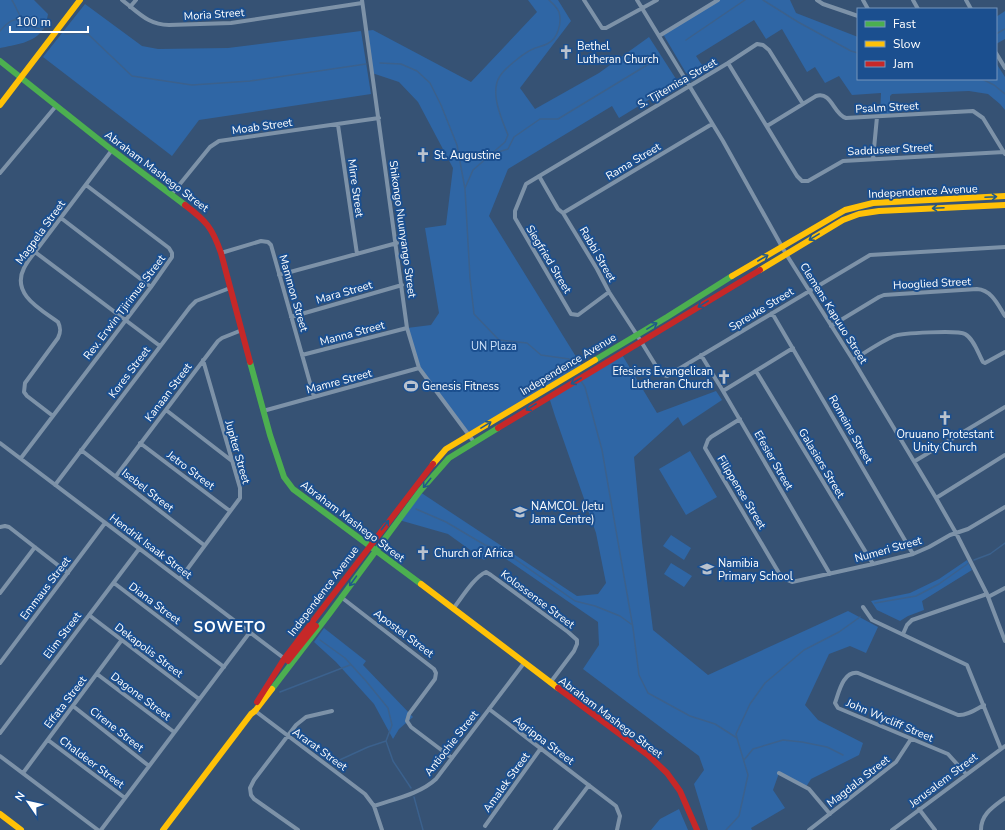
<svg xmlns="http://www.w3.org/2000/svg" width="1005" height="830" font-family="'Nunito Sans',sans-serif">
<rect width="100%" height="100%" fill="#365274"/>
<path fill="#2f66a5" d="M0,0H34L48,14C47,19 46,25 43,29C35,43 14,45 0,48Z
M528,0H558L571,21L520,88L535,109L599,73L649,37L678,82L619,118L612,106L508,169L489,216L583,368L469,436L421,372L407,328L431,325L439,313L425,228L446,225L453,168L418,102L399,82L372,73L365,31L373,30L471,82L537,12Z
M718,0H790L796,13L858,37V79H996V63L1005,77V110L1000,104L988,94L969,91L892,94L890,96V116H880L881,93L852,95L839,76L825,83L815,67L807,72L782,29L766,39L754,20L696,56L706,71L696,77L691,76L686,73L663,34Z
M85,4L142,46L158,49L228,48L361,31L371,94L199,120L172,156L43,57Z
M1005,11V39L996,44V17Z
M621,353L657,413L716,391L722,400L683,426L678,417L634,457L642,542L653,630L708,675L848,611L878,627L866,653L850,646L829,654L805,705L818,720L863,743L859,755L811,779L806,787L779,773L773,790L785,808L751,828L752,830H708L694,784L704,770L699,756L583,669L599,645L598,622L493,550L484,560L448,534L399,520L420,492L577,596L598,594L606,583L596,533L555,416L549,397Z
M690,451L717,497L686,515L659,469Z
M671,535L691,548L684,560L663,546Z
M967,560L972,570L922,601L924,610L908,616L900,621L877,610L871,601L910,593L939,579Z
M671,563L692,576L684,587L664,574Z
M324,628L366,661L363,665L413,717L399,729L393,739L374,704L336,662L314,642Z
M679,809L688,830H651L660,819Z"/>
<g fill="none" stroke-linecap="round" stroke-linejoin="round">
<path stroke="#3b618d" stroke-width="1.5" d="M12,0C22,17 20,27 43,29
M763,0L798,22L851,51L858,53
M0,31C6,24 11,19 21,19
M65,34L81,33L89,35L132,76L192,85L250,81L366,64
M996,34L1005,29
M686,40L745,0
M380,63L401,64L417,71L430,83L441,105L457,145L465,189L470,278L474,314L499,340L527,343L541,355L569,359L575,370
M982,79L994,85L1005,94
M495,153L508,149L514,137L540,119H558L657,59
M465,188L473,170L505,142L508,135C502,120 489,92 500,76C504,69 525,52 533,49C537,47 543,46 547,44C558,39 562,23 559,12C557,7 553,4 549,0
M581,381L585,387L602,450L633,628L639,675L648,693L690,716L715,724L737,738L748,775L739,816L726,830
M416,509L446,522L485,545L502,550L575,601L595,606L620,616L631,624
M974,560L990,554L1005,543
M875,603L916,596L939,584L970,562
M320,640L345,658L366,681L388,708L392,725L386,741L393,761L411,788
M280,692L350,665
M737,738L736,734L750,704L765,683L804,650L839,632L860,617
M744,760L753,749L783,740L802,742L827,747L843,755
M333,763L368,747L386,741
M414,797L423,830"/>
<path stroke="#7d92a8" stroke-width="4" d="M122,0C138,12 148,25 169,25L231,23L362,3
M362,0L407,328L419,368L474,442
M584,0L602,28H606L657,0
M637,0L723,141L786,254L853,360L936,498L956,533L987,594L1005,641
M817,0L823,4L858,16
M863,0L868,9
M913,0L918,9
M966,0L971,9
M130,7L136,0
M659,36L718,0
M996,53L1005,68
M728,63L797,176L802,181H808L843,161L1004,152
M338,125L357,254
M767,126L816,96C832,91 833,114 846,118L973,111L983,118L1005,154
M873,159L877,117
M0,173L56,106
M539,176L558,209L563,213L597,269L609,292L637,335L661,374L667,376L870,255L1005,247
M171,195L210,147L219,141L379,118
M563,213L712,124
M61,218L151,287
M35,252L160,346
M221,253L261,241L268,242L271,245L314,397
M279,275L397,243
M609,292L578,315L571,314L515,218V211L526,184L728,63L757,44L763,45L769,50L803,104
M772,313L913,554
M291,317L402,285
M831,326L879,297L884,295L977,289C992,290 998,305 1005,316
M302,355L407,328
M701,355L723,391L830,574
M853,360C866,352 880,342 894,336C901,333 958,330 965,334C974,339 978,353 983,362L985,363L1005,352
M756,371L873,564
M723,391L793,348
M166,410L232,461
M263,411L419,368
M53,416L27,396L24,392L25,383L58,338C61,332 61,328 58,322C40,309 11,294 24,268C27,262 31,257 35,252L112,150
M740,419L711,437L708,440L705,448L779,573L785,579L792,582L873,564L913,554L929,547L950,535L968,529L1005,507
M0,443L285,659
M140,443L230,511
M81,450L204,545
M21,458L151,287L172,257V253L169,248L86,185
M915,461L1005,407
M116,476L218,341L222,338L242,330
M55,485L190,307L196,301L230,288
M936,498L1005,455
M0,527L5,526L9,527L68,573
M180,579L240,498V488L203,360
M114,583L224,667
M0,593L35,547
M341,597L434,669L436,673L435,679L409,714L407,721L411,727L452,758
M988,597L1005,588
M863,607L872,620L967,665L1001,749
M453,609C461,599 474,577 486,572L491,575L568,632L577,640V644L574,651L550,683
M89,615L199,699
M903,634L907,625L912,620L987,594
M0,663L105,523
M97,674L174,732
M73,706L149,766
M489,709L616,806L620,816L617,830
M254,710L365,794L374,806L382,830
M0,733L139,549
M48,740L125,798
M0,756L98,830
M23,773L121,641
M779,773L809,789L830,814
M966,774L948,754L838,708L835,703C839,692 843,671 858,673L958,715C967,716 976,709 984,705
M374,806C394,799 420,794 436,779L524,663
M919,809L935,830
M485,826L541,748
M101,830L250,632
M298,830L254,799L251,795L250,788L254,780L296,725L306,717L332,711
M555,830L589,785
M809,830L896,762L911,739
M892,830L1005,746
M981,830C981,814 993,807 1005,798"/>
<path stroke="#4caf50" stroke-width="6" d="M0,61L112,150L185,205
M595,360L667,317L732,276
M250,362L270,435L284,477L293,489L421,584
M272,689L330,613L420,491L449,458L498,428"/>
<path stroke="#ffc107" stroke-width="6" d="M0,105L80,0
M760,270L843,220L859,214L879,211L1005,205
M732,276L845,210L873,203L1005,196
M433,464L446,449L595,360
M421,584L558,688
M0,814L21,830
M163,830L251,714L255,711L272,689"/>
<path stroke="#c62828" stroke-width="6" d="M185,205C206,221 212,227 221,253L250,362
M498,428L760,270
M288,661L316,626
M558,688L648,755L667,773L680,791L697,830
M257,702L284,659L433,464"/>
</g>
<defs><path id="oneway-shaft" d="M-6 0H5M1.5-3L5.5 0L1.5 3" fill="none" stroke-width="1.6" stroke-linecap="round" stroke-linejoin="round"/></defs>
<g stroke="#205989">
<use href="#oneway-shaft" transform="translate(991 197) rotate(-3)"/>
<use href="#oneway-shaft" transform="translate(938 208) rotate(177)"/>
<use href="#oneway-shaft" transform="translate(814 237) rotate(149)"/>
<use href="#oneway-shaft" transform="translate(763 258) rotate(-30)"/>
<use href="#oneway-shaft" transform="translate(703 304) rotate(149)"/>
<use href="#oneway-shaft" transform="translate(652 326) rotate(-31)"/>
<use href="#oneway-shaft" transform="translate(576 381) rotate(150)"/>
<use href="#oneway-shaft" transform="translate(531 407) rotate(149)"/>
<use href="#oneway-shaft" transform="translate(486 425) rotate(-31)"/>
<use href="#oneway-shaft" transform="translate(427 483) rotate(129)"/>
<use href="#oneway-shaft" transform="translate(385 525) rotate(-52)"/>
<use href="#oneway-shaft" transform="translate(353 581) rotate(126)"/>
</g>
<defs>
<symbol id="church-bare" viewBox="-9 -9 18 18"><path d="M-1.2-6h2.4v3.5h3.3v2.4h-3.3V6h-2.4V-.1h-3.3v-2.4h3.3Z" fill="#b9c2ce" stroke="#1b4f8f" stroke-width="2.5" paint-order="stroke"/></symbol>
<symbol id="stadium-bare" viewBox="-9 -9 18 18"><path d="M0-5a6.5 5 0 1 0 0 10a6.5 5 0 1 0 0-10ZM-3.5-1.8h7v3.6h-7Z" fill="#b9c2ce" stroke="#1b4f8f" stroke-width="2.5" paint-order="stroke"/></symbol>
<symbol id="school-bare" viewBox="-9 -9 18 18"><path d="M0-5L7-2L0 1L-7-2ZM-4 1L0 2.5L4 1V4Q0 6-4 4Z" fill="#b9c2ce" stroke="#1b4f8f" stroke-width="2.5" paint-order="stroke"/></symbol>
</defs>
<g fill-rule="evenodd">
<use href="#church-bare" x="556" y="42" width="20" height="20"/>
<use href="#church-bare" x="413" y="145" width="20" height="20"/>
<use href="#church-bare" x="714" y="367" width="20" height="20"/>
<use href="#stadium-bare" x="401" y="376" width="20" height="20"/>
<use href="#church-bare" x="935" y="408" width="20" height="20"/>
<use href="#school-bare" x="510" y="502" width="20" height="20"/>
<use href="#church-bare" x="413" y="543" width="20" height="20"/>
<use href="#school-bare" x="697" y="559" width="20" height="20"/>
</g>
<g text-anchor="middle" stroke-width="4" stroke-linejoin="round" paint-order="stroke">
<g font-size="11" fill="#fff" stroke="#1b4f8f">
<text transform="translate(214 14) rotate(-4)" y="4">Moria Street</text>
<text transform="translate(677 83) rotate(-30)" y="4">S. Tjitemisa Street</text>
<text transform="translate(887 107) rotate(-3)" y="4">Psalm Street</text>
<text transform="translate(262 126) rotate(-8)" y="4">Moab Street</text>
<text transform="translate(890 149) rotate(-3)" y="4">Sadduseer Street</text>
<text transform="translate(633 161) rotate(-31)" y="4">Rama Street</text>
<text transform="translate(157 171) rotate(37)" y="4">Abraham Mashego Street</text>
<text transform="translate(356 188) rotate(82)" y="4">Mirre Street</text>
<text transform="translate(923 191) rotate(-3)" y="4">Independence Avenue</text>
<text transform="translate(403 229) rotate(82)" y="4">Shikongo Nuunyango Street</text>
<text transform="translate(40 232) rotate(-54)" y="4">Magpela Street</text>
<text transform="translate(598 254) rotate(60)" y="4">Rabbi Street</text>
<text transform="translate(549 259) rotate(59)" y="4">Siegfried Street</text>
<text transform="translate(932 283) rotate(-3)" y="4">Hooglied Street</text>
<text transform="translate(344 292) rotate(-16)" y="4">Mara Street</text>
<text transform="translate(294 293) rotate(74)" y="4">Mammon Street</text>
<text transform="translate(124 307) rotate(-53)" y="4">Rev. Erwin Tjirimue Street</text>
<text transform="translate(761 309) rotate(-31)" y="4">Spreuke Street</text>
<text transform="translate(834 313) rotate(58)" y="4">Clemens Kapuuo Street</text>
<text transform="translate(352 333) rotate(-15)" y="4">Manna Street</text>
<text transform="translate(568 364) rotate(-31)" y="4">Independence Avenue</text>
<text transform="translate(129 372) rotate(-53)" y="4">Kores Street</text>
<text transform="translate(339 381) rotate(-15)" y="4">Mamre Street</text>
<text transform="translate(168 392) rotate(-53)" y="4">Kanaan Street</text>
<text transform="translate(851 429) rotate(60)" y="4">Romeine Street</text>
<text transform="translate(238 452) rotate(74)" y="4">Jupiter Street</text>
<text transform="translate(774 460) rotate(60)" y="4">Efesier Street</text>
<text transform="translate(822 463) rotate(59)" y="4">Galasiers Street</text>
<text transform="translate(191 470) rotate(37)" y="4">Jetro Street</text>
<text transform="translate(148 490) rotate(38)" y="4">Isebel Street</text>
<text transform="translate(742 492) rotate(59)" y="4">Filippense Street</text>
<text transform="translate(353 521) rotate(37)" y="4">Abraham Mashego Street</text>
<text transform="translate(151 546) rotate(37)" y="4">Hendrik Isaak Street</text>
<text transform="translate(888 549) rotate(-16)" y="4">Numeri Street</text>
<text transform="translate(45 588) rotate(-53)" y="4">Emmaus Street</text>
<text transform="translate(323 591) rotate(-53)" y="4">Independence Avenue</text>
<text transform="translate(538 599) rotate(37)" y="4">Kolossense Street</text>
<text transform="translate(155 603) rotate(37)" y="4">Diana Street</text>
<text transform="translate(404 633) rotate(37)" y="4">Apostel Street</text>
<text transform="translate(62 635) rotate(-53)" y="4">Elim Street</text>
<text transform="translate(149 650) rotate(37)" y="4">Dekapolis Street</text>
<text transform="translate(141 696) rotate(37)" y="4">Dagone Street</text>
<text transform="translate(65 702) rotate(-53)" y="4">Effata Street</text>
<text transform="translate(611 717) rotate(37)" y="4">Abraham Mashego Street</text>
<text transform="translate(890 720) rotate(23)" y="4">John Wycliff Street</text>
<text transform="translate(117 729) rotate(38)" y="4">Cirene Street</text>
<text transform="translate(544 740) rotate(37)" y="4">Agrippa Street</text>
<text transform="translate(451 743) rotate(-52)" y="4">Antiochie Street</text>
<text transform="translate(320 749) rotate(36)" y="4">Ararat Street</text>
<text transform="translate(92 762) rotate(37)" y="4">Chaldeer Street</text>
<text transform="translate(943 780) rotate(-37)" y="4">Jerusalem Street</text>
<text transform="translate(858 781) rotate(-38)" y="4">Magdala Street</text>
<text transform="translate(506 782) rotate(-54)" y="4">Amalek Street</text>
</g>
<g font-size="11" fill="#fff" stroke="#1b4f8f" text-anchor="start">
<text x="577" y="50">Bethel<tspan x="577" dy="13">Lutheran Church</tspan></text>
<text x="434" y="159">St. Augustine</text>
<text x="713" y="375" text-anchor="end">Efesiers Evangelican<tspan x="713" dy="13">Lutheran Church</tspan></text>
<text x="422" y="390">Genesis Fitness</text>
<text x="945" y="438" text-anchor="middle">Oruuano Protestant<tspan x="945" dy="13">Unity Church</tspan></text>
<text x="531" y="510">NAMCOL (Jetu<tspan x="531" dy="13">Jama Centre)</tspan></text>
<text x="434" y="557">Church of Africa</text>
<text x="718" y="567">Namibia<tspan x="718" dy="13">Primary School</tspan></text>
</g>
<g font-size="11" fill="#cfe3fa" stroke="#1b4f8f">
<text x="494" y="350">UN Plaza</text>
</g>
<g font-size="15" font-weight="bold" letter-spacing="1" fill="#fff" stroke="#1b4f8f">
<text x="230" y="632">SOWETO</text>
</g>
</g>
<rect x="857" y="8" width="140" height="72" fill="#1b4f8f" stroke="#7695bc"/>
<rect x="865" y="21" width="20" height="6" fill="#4caf50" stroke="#7695bc"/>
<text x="893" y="28" font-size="12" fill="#ffffff">Fast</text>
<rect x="865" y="41" width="20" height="6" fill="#ffc107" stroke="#7695bc"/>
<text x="893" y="48" font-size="12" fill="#ffffff">Slow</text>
<rect x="865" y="61" width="20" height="6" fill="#c62828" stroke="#7695bc"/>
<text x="893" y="68" font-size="12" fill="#ffffff">Jam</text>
<g transform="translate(28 802) rotate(304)" stroke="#1b4f8f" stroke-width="3" paint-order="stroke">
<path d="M0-3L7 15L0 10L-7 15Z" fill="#ffffff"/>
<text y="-6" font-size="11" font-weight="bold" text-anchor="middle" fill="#ffffff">N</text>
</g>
<path d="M10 26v6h78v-6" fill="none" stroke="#ffffff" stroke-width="2"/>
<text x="16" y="26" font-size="12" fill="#ffffff" stroke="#1b4f8f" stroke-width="3" paint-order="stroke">100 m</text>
</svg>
